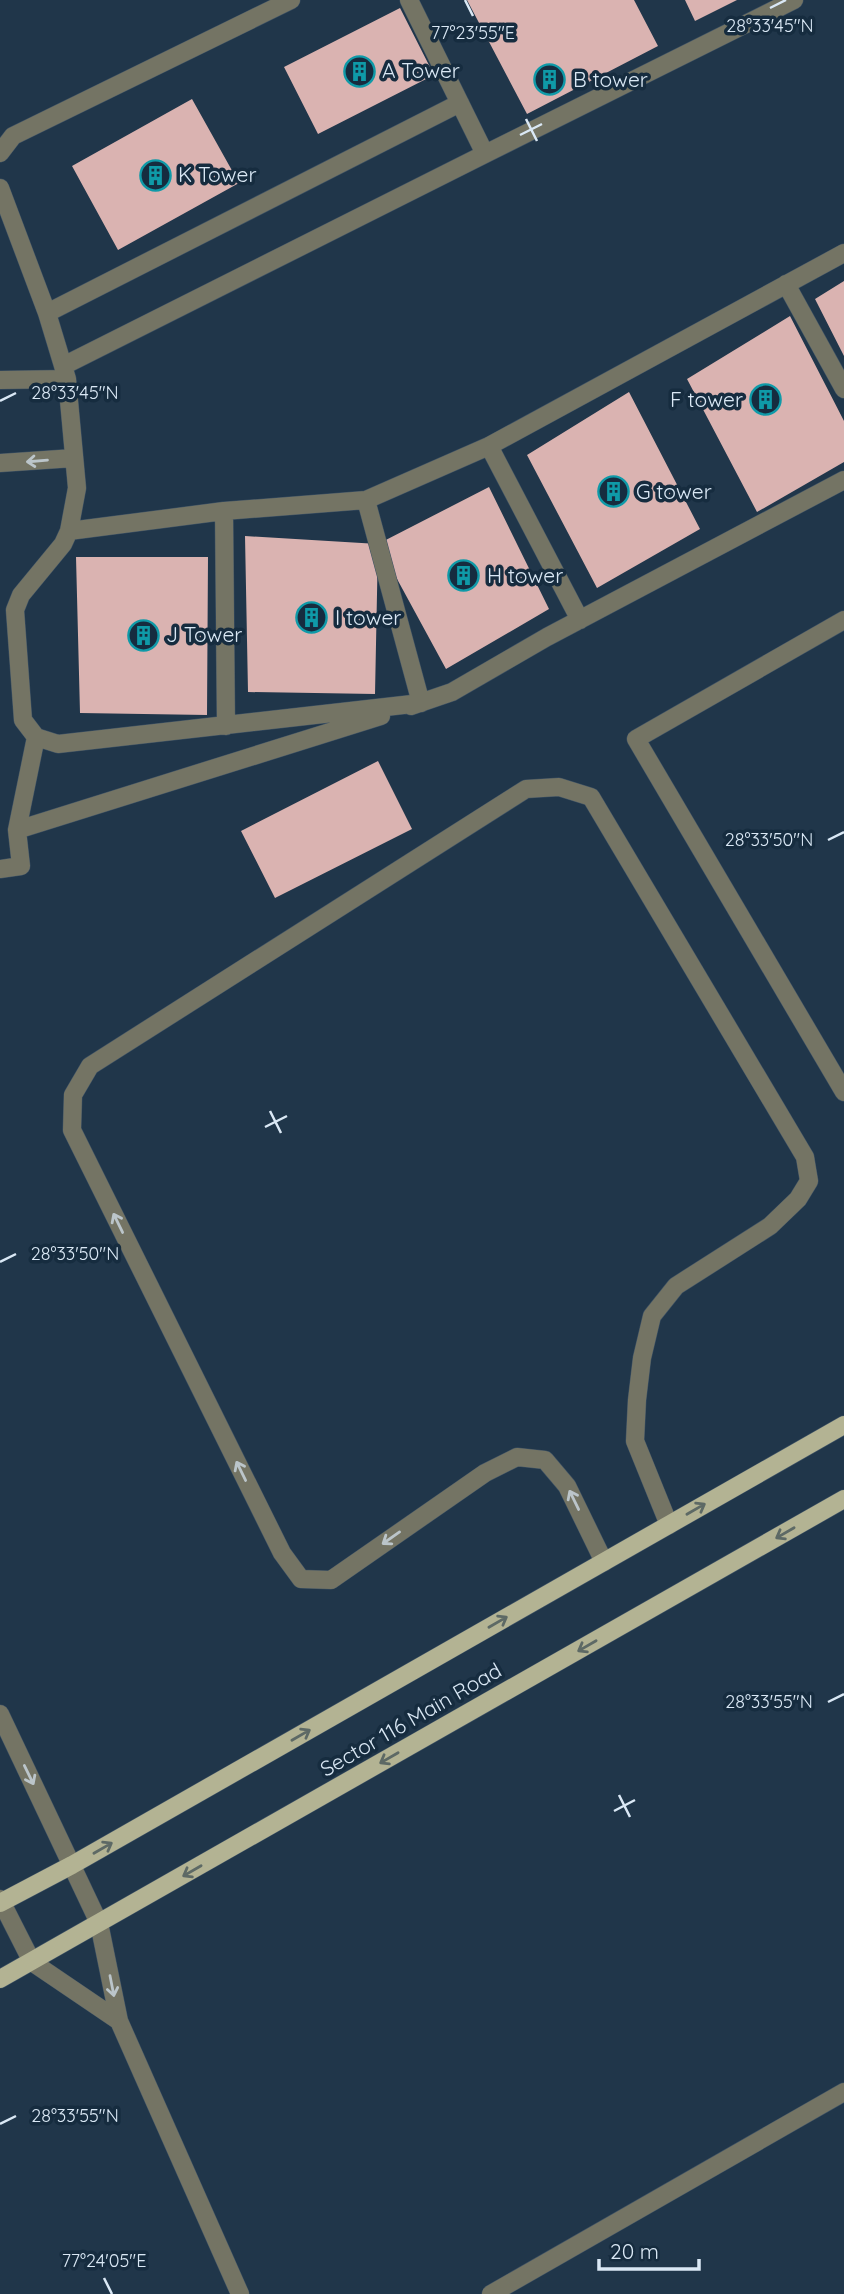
<svg xmlns="http://www.w3.org/2000/svg" width="844" height="2294" font-family="Quicksand,sans-serif">
<rect width="100%" height="100%" fill="#20364a"/>
<path fill="#dab3b1" d="M467,0H634L658,46L527,114Z
M685,0H737L695,21Z
M400,8L434,75L318,134L284,67Z
M192,99L239,183L118,250L72,166Z
M844,281V356L815,299Z
M790,316L844,421V462L757,512L687,379Z
M629,392L700,529L597,588L527,455Z
M489,487L549,609L446,669L378,544Z
M245,536L378,544L375,694L248,692Z
M76,557H208L207,715L80,713Z
M378,761L412,829L275,898L241,831Z"/>
<g fill="none" stroke-linecap="round" stroke-linejoin="round">
<defs>
<path id="minor" d="M409,0L485,154L794,0
M0,153L13,136L291,0
M0,188L47,313L67,379L77,488L69,531L63,544L21,595L15,610L23,720L36,737L58,744L421,703
M786,284L844,389
M47,313L460,103
M63,366L485,154
M0,380L67,379
M489,446L580,620
M0,463L74,458
M366,500L421,703
M224,511L226,726
M69,531L224,511L366,500L489,446L844,253
M844,620L636,739L844,1092
M411,706L452,692L547,637L844,480
M17,830L381,716
M0,869L21,866L17,830L36,737
M604,1562L567,1486L545,1460L517,1457L485,1473L331,1580L301,1579L282,1553L72,1130L73,1095L90,1066L526,789L559,787L591,797L805,1157L809,1181L798,1199L770,1226L676,1286L652,1316L642,1358L637,1400L635,1441L669,1525
M0,1714L99,1923L119,2021L240,2294
M0,1899L32,1962L119,2021
M491,2294L844,2092"/>
<path id="major" d="M0,1903L72,1865L844,1425
M0,1979L844,1499"/>
</defs>
<use href="#minor" stroke="#3e5265" stroke-width="19"/>
<use href="#major" stroke="#3e5265" stroke-width="19"/>
<use href="#minor" stroke="#747464" stroke-width="18"/>
<use href="#major" stroke="#b3b393" stroke-width="18"/>
</g>
<defs><path id="oneway-shaft" d="M-6 0H5M1.5-3L5.5 0L1.5 3" fill="none" stroke-width="1.6" stroke-linecap="round" stroke-linejoin="round" transform="scale(1.75)"/></defs>
<g stroke="#bbc5ca">
<use href="#oneway-shaft" transform="translate(37 461) rotate(175)"/>
<use href="#oneway-shaft" transform="translate(118 1223) rotate(-116)"/>
<use href="#oneway-shaft" transform="translate(241 1471) rotate(-116)"/>
<use href="#oneway-shaft" transform="translate(574 1500) rotate(-116)"/>
<use href="#oneway-shaft" transform="translate(391 1538) rotate(145)"/>
<use href="#oneway-shaft" transform="translate(29 1775) rotate(64)"/>
<use href="#oneway-shaft" transform="translate(112 1986) rotate(79)"/>
</g>
<g stroke="#5d6965">
<use href="#oneway-shaft" transform="translate(696 1509) rotate(-30)"/>
<use href="#oneway-shaft" transform="translate(785 1533) rotate(150)"/>
<use href="#oneway-shaft" transform="translate(498 1622) rotate(-30)"/>
<use href="#oneway-shaft" transform="translate(587 1646) rotate(150)"/>
<use href="#oneway-shaft" transform="translate(301 1735) rotate(-30)"/>
<use href="#oneway-shaft" transform="translate(389 1758) rotate(150)"/>
<use href="#oneway-shaft" transform="translate(103 1848) rotate(-30)"/>
<use href="#oneway-shaft" transform="translate(192 1871) rotate(150)"/>
</g>
<path fill="none" stroke="#dae8f5" stroke-width="2.5" d="M465,0L473,16M770,8L786,0M526,119L537,141M520,135L542,124M0,401L16,393M828,840L844,832M270,1111L281,1133M265,1127L287,1116M0,1262L16,1254M828,1702L844,1694M619,1795L630,1817M614,1811L635,1800M0,2124L16,2116M104,2278L112,2294"/>
<defs>
<symbol id="building-ring" viewBox="-11 -11 22 22"><circle r="9.5" fill="#162c3f" stroke="#0f9aa8" stroke-width="1.5"/><path d="M-4-6H4V6H1V3H-1V6H-4ZM-2.5-4.3h1.7v1.8h-1.7ZM.8-4.3h1.7v1.8H.8ZM-2.5-1h1.7V.8h-1.7ZM.8-1h1.7V.8H.8Z" fill="#0f9aa8"/></symbol>
</defs>
<g fill-rule="evenodd">
<use href="#building-ring" x="342" y="54" width="35" height="35"/>
<use href="#building-ring" x="532" y="62" width="35" height="35"/>
<use href="#building-ring" x="138" y="158" width="35" height="35"/>
<use href="#building-ring" x="748" y="382" width="35" height="35"/>
<use href="#building-ring" x="596" y="474" width="35" height="35"/>
<use href="#building-ring" x="446" y="558" width="35" height="35"/>
<use href="#building-ring" x="294" y="600" width="35" height="35"/>
<use href="#building-ring" x="126" y="618" width="35" height="35"/>
</g>
<g text-anchor="middle" stroke-width="7" stroke-linejoin="round" paint-order="stroke">
<g font-size="21" fill="#dae8f5" stroke="#162c3f" text-anchor="start">
<text x="382" y="78">A Tower</text>
<text x="573" y="87">B tower</text>
<text x="178" y="182">K Tower</text>
<text x="743" y="407" text-anchor="end">F tower</text>
<text x="636" y="499">G tower</text>
<text x="487" y="583">H tower</text>
<text x="335" y="625">I tower</text>
<text x="166" y="642">J Tower</text>
</g>
<g font-size="21" fill="#dae8f5" stroke="#162c3f">
<text transform="translate(411 1720) rotate(-30)" y="7">Sector 116 Main Road</text>
</g>
</g>
<g font-size="18" text-anchor="middle" fill="#dae8f5" stroke="#162c3f" stroke-width="7" stroke-linejoin="round" paint-order="stroke">
<text x="770" y="32">28°33'45"N</text>
<text x="473" y="39">77°23'55"E</text>
<text x="75" y="399">28°33'45"N</text>
<text x="769" y="846">28°33'50"N</text>
<text x="75" y="1260">28°33'50"N</text>
<text x="769" y="1708">28°33'55"N</text>
<text x="75" y="2122">28°33'55"N</text>
<text x="104" y="2267">77°24'05"E</text>
</g>
<path d="M599 2259v10h100v-10" fill="none" stroke="#dae8f5" stroke-width="3.5"/>
<text x="610" y="2259" font-size="21" fill="#dae8f5" stroke="#162c3f" stroke-width="5" paint-order="stroke">20 m</text>
</svg>
